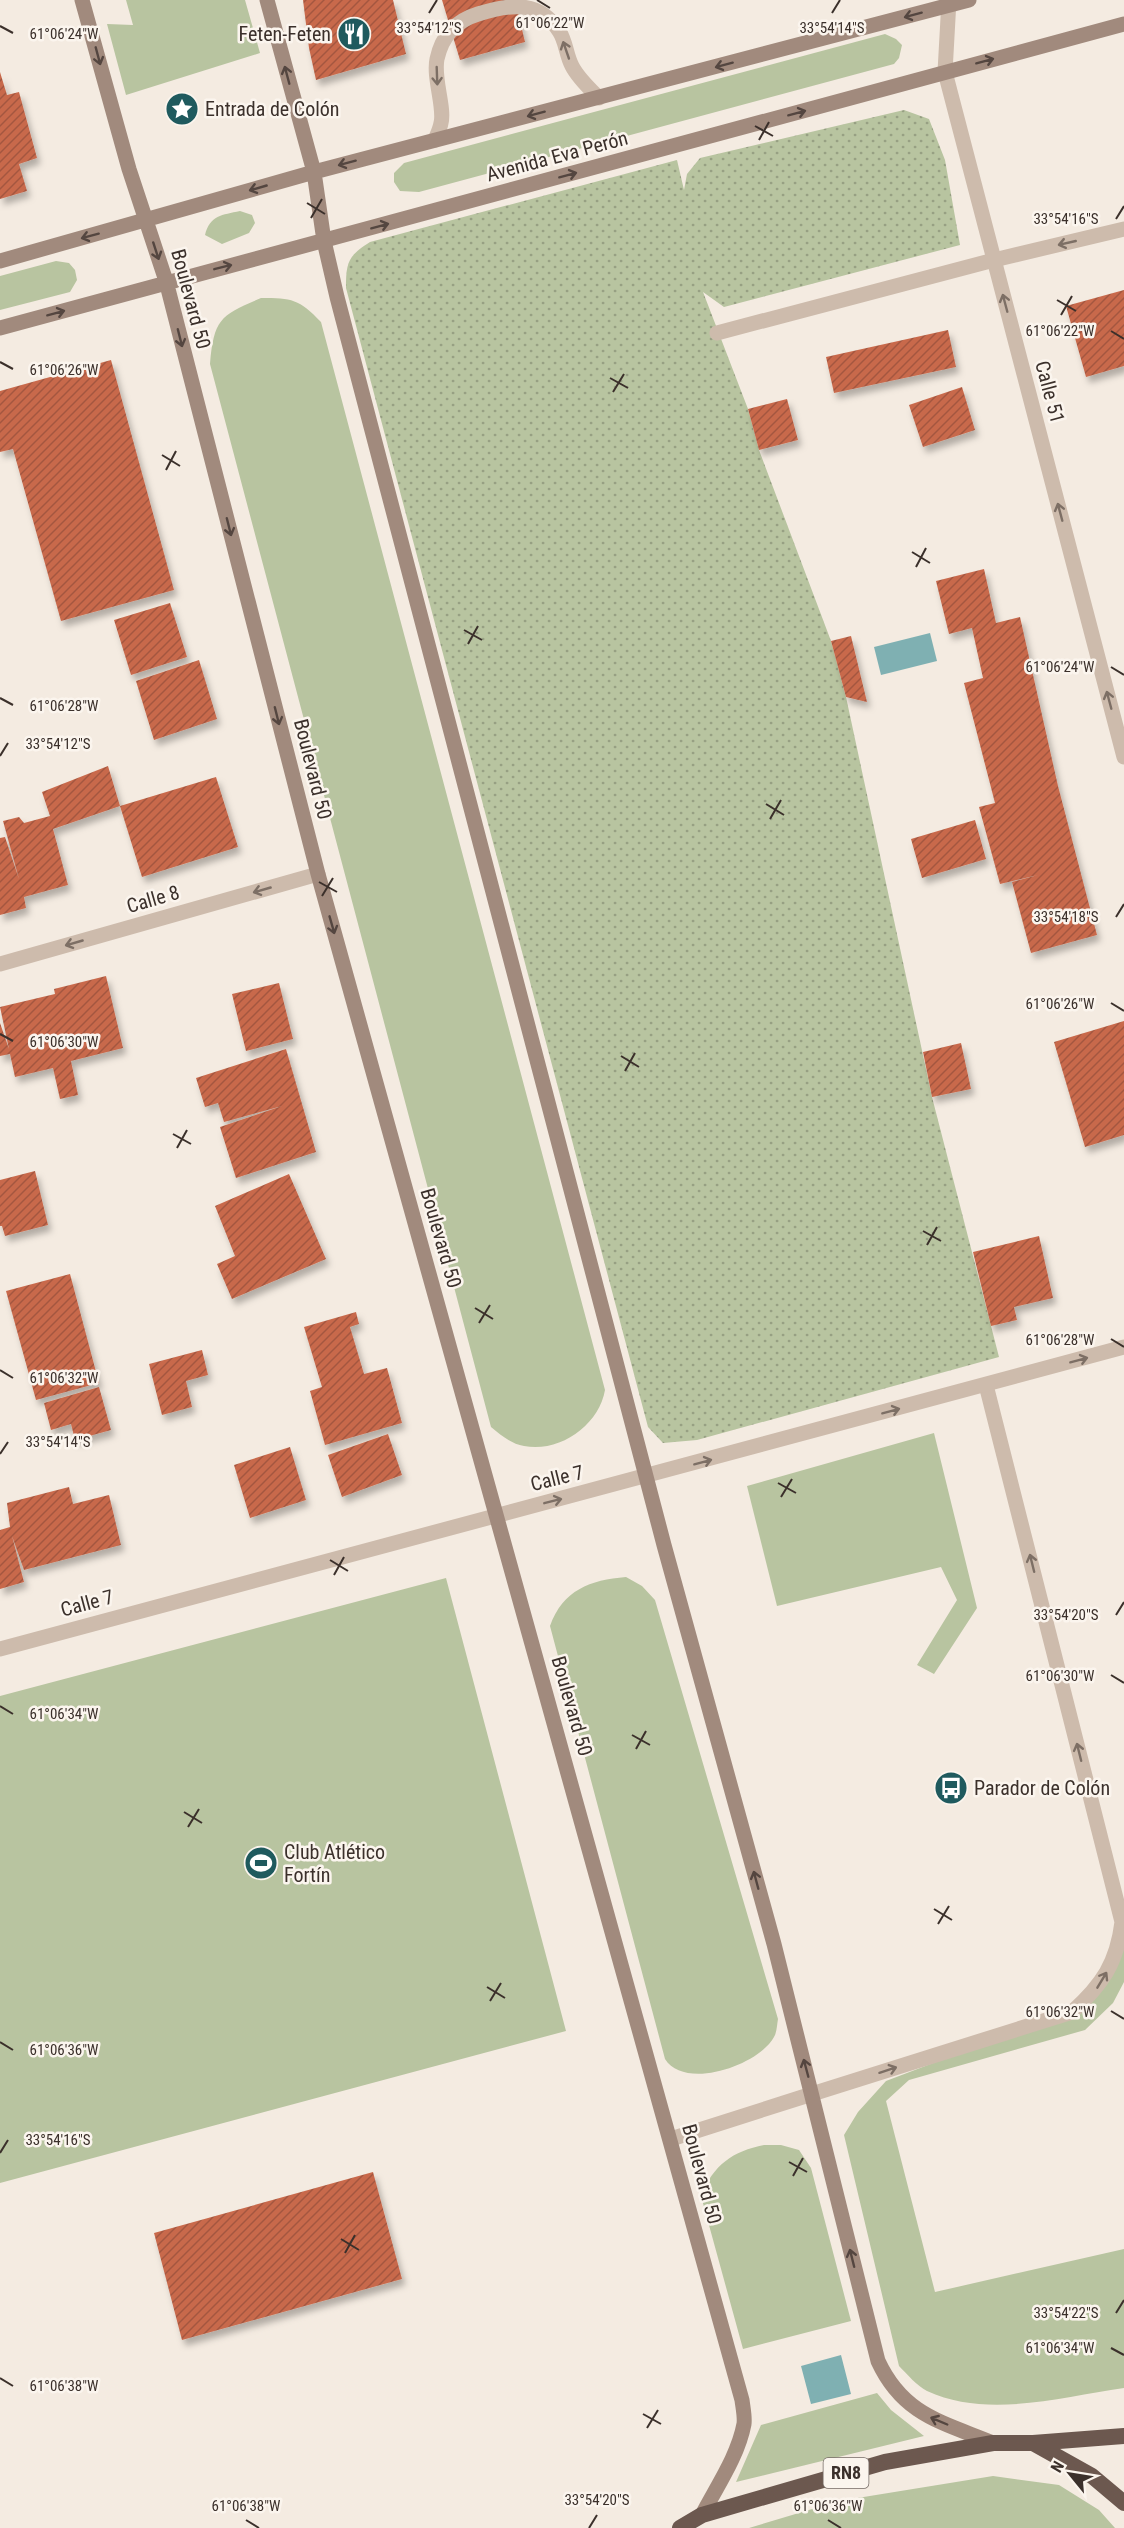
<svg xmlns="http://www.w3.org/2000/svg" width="1124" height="2528" font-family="'Roboto Condensed',sans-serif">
<defs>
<pattern id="park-dots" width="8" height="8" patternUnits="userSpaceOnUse" patternTransform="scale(1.5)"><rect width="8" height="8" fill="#b8c4a0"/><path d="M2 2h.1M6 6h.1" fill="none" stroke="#97a083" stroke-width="1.8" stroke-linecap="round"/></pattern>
<pattern id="building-hatch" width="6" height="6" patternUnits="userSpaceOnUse" patternTransform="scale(1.5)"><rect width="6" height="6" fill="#c8694b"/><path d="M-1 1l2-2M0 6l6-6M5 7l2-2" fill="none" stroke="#a4573f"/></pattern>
<filter id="shadow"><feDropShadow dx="3.5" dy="6" stdDeviation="3" flood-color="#0004"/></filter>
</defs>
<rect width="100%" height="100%" fill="#f4ebe1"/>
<path fill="#b8c4a0" d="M126,0H245L260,53L126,95L107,24L133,25Z
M885,34L896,39L902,45L899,58L894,64L419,192L400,191L394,182V173L404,163Z
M240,211L252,215L255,223L249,233L222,244L205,235C210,215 222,215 240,211Z
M56,261L69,263L75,270L77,280L70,292L0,310V276Z
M261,298C292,298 299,299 321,322L605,1390C599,1425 560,1453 524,1446C511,1444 501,1435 491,1427L210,364C214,318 221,315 261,298Z
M934,1433L977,1608L934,1674L917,1665L957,1600L941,1567L777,1606L747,1486Z
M626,1577L642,1586L655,1600L778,2019C777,2024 777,2032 774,2037C759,2065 685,2091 665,2059L550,1626C563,1590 590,1580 626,1577Z
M446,1578L566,2031L0,2183V1696Z
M1124,1941V1982L1113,2003L1085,2030L909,2080L886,2101L935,2292L1124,2249V2388C1060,2397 988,2419 927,2391C917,2386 907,2374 899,2366L844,2135L858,2112L886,2081L962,2052L1079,2014Z
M764,2145H781L799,2150L811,2168L851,2321L743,2349L701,2196C713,2165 733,2151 764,2145Z
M877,2393L891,2410L924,2436L736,2482L761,2425Z
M993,2476L1059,2485L1099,2510L1115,2528H749L839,2501Z"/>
<path fill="url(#park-dots)" d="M904,110L929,119L945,160L960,245L724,307L703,292L748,409L759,450L831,641L846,697L932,1097L999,1357L697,1440L663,1443L648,1427L346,288C346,262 348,256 370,242L677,160L684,190L687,174L700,158Z"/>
<path fill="#7fb0b2" d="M930,633L937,661L881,675L874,647Z
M841,2355L851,2394L811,2404L801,2366Z"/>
<path fill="url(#building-hatch)" filter="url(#shadow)" d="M303,0H393L406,54L316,80L309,48Z
M442,0H515L525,42L460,60Z
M0,72L7,95L19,92L37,158L19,164L27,191L0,199Z
M1124,290V366L1086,377L1066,306Z
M948,330L956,367L834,393L826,357Z
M111,360L174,590L61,621L13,449L0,452V391Z
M962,387L975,430L923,447L909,405Z
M787,399L798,440L759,450L748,409Z
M984,569L996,623L1020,617L1058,786L1097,935L1031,953L1012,882L1038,875L1000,884L979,807L995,803L964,683L983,678L972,628L949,634L936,581Z
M170,603L187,657L131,675L114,620Z
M851,636L867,702L846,697L831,641Z
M199,660L217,719L154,740L136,681Z
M108,766L120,806L216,777L238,847L142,877L120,806L53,829L68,885L24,897L26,908L0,915V838L5,837L19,879L3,821L19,817L24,823L50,816L42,792Z
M975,820L986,859L922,878L911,839Z
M106,976L123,1048L71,1061L78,1095L60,1099L53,1068L15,1077L10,1054L0,1056V1023L9,1049L0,1007L55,994L54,989Z
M279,983L293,1039L246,1051L232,994Z
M1124,1021V1135L1085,1147L1054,1042Z
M961,1043L971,1089L932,1097L923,1052Z
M286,1049L316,1152L236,1178L220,1127L282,1106L224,1122L218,1103L205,1107L196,1078Z
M35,1171L48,1225L5,1236L2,1226H0V1180Z
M289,1174L326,1259L232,1299L217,1264L235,1256L215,1206Z
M1039,1236L1053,1298L1014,1307L1017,1320L991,1326L973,1252Z
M70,1274L99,1383L36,1400L6,1291Z
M356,1312L359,1324L350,1327L364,1374L387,1368L402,1423L325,1445L310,1391L322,1387L304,1327Z
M202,1350L208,1375L186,1381L192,1407L162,1415L149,1364Z
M99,1387L111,1430L75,1440L71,1424L51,1430L44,1403Z
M388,1434L402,1475L342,1497L328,1455Z
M290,1447L306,1500L250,1518L234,1465Z
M69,1487L73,1504L109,1495L121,1545L24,1570L12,1536L24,1582L0,1589V1530L10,1527L7,1503Z
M373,2172L402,2279L182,2340L154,2233Z"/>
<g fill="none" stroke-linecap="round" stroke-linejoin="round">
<path stroke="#cdbbac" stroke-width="15" d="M435,140C437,135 440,129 441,123C445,108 433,78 437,59C442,36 455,21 478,14C510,4 539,0 559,31C566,41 566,55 572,66C578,78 589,88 599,98
M812,2094L1072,2012C1102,1985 1117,1963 1122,1922L986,1385"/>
<path stroke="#cdbbac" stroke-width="15" d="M949,0L945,72L1124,757
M717,333L994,260L1124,229
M0,964L318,874
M0,1649C375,1548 750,1449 1124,1347
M671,2139L812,2094"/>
<path stroke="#a18a7d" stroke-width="15" d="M82,0L129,169L166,281L318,874L742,2400C743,2408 745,2417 744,2424C738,2456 717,2486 702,2515
M267,0L314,172L324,241L337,297L664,1545L774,1944L878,2361C903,2415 942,2422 993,2443
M0,261L314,172L969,0
M0,328L1124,24"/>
<path stroke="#6c584f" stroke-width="16" d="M1033,2443L1092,2476L1124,2503
M680,2528L702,2515L885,2462L993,2443H1033L1124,2436"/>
</g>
<defs><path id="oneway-shaft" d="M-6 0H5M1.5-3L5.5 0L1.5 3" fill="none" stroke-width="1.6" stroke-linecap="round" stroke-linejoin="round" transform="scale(1.5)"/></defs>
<g stroke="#544640">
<use href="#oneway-shaft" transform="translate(913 15) rotate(165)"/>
<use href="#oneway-shaft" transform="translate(98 56) rotate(75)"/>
<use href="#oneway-shaft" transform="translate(985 61) rotate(-15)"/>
<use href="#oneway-shaft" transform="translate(724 65) rotate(165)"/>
<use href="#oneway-shaft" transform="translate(287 75) rotate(-105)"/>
<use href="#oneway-shaft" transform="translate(797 113) rotate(-15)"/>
<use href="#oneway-shaft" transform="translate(536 114) rotate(165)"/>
<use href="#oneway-shaft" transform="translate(347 163) rotate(165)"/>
<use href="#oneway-shaft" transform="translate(568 175) rotate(-15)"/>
<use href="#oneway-shaft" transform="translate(258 188) rotate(164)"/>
<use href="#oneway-shaft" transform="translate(380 226) rotate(-15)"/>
<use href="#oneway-shaft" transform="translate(90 236) rotate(165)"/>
<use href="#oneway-shaft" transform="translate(156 251) rotate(72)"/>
<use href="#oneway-shaft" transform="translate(223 267) rotate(-14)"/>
<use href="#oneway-shaft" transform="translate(56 313) rotate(-15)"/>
<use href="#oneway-shaft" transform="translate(180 338) rotate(76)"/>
<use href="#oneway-shaft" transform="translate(229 527) rotate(76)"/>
<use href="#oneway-shaft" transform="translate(277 716) rotate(76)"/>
<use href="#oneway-shaft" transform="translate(332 925) rotate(74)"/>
<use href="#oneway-shaft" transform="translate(756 1880) rotate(-105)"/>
<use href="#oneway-shaft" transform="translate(806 2068) rotate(-105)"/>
<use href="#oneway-shaft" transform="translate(852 2258) rotate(-104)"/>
<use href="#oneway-shaft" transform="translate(939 2421) rotate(-157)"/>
</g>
<g stroke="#7d6f65">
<use href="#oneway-shaft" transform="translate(566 50) rotate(-109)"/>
<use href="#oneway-shaft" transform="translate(437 76) rotate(88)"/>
<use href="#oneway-shaft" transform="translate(1067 243) rotate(167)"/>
<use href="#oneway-shaft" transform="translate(1005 303) rotate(-105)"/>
<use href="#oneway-shaft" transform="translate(1060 512) rotate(-105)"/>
<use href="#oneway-shaft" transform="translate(1109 700) rotate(-105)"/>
<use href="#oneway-shaft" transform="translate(262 890) rotate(164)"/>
<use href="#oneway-shaft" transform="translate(74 943) rotate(164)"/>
<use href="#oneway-shaft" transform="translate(1079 1360) rotate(-15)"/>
<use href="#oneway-shaft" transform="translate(891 1411) rotate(-15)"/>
<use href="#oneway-shaft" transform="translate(703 1462) rotate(-15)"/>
<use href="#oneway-shaft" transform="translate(553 1501) rotate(-14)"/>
<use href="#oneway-shaft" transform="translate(1032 1563) rotate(-104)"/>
<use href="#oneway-shaft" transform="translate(1079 1752) rotate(-104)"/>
<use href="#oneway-shaft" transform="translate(1102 1980) rotate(-59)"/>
<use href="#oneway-shaft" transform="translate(888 2070) rotate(-18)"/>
</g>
<path fill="none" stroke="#3b302b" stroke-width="2" d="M537,0L550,8M429,13L437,0M832,13L840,0M0,26L13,33M755,126L773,136M759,140L769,122M307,203L325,214M311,218L322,199M1116,219L1124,206M1057,300L1076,311M1061,315L1072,296M1111,331L1124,339M0,362L13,369M610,378L628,388M613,392L624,374M162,455L180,466M166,470L176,451M912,552L930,563M916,567L926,548M464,630L482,640M468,644L478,626M1111,667L1124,675M0,698L13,705M0,756L8,743M766,804L784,815M770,819L781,800M319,882L337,892M322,896L333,878M1116,917L1124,904M1111,1003L1124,1011M0,1034L13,1041M621,1056L639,1067M625,1071L635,1053M173,1134L191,1144M177,1148L187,1130M923,1231L941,1241M927,1245L937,1227M475,1308L493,1319M479,1323L490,1305M1111,1339L1124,1347M0,1370L13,1378M0,1454L8,1442M778,1483L796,1493M781,1497L792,1479M330,1560L348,1571M334,1575L344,1557M1116,1615L1124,1602M1111,1675L1124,1683M0,1706L13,1714M632,1735L650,1745M636,1749L646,1731M184,1812L202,1823M188,1827L199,1809M934,1909L952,1920M938,1924L949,1906M487,1987L505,1998M490,2001L501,1983M1111,2011L1124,2019M0,2042L13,2050M0,2153L8,2140M789,2162L807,2172M793,2176L803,2158M341,2239L359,2250M345,2253L355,2235M1116,2313L1124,2300M1111,2348L1124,2355M0,2378L13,2386M643,2414L661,2424M647,2428L658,2410M246,2520L259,2528M828,2520L841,2528M589,2528L597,2515"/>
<defs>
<symbol id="restaurant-disc" viewBox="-11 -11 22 22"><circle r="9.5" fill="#1f5a5e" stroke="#fbf5ee"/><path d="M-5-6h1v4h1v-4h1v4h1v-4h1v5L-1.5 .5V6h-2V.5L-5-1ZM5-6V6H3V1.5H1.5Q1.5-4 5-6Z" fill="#fff"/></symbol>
<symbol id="sight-disc" viewBox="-11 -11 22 22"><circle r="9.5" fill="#1f5a5e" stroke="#fbf5ee"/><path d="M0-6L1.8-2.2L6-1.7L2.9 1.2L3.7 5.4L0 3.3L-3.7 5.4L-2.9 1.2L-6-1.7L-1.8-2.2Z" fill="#fff"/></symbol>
<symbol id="bus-disc" viewBox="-11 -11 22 22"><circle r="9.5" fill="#1f5a5e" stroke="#fbf5ee"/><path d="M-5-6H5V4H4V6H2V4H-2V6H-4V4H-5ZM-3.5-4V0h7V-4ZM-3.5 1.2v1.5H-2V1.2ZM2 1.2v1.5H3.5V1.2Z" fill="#fff"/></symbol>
<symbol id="stadium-disc" viewBox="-11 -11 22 22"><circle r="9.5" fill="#1f5a5e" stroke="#fbf5ee"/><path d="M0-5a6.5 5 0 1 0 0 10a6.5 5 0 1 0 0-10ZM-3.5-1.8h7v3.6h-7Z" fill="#fff"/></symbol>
</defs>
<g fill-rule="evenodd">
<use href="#restaurant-disc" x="335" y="15" width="38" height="38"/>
<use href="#sight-disc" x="163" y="90" width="38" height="38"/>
<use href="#bus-disc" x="932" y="1769" width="38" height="38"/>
<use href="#stadium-disc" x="242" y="1844" width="38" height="38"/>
</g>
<g text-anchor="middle" stroke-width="5" stroke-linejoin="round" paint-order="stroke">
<rect fill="#fbf5ee" stroke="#756b66" stroke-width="1.5" x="823.5" y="2458" width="45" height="30" rx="4.5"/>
<g font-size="18" font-weight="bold" fill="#3b302b">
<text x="846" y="2479">RN8</text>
</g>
<g font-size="20" fill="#3b302b" stroke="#fbf5ee" text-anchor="start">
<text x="331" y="41" text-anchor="end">Feten-Feten</text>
<text x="205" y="116">Entrada de Colón</text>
<text x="974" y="1795">Parador de Colón</text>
<text x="284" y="1859">Club Atlético<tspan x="284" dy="23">Fortín</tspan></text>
</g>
<g font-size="20" fill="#3b302b" stroke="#fbf5ee">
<text transform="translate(557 156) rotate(-15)" y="7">Avenida Eva Perón</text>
<text transform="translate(191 299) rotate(75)" y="7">Boulevard 50</text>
<text transform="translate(1050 392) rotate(75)" y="7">Calle 51</text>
<text transform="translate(313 769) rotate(76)" y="7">Boulevard 50</text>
<text transform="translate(153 899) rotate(-16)" y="7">Calle 8</text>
<text transform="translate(441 1238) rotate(74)" y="7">Boulevard 50</text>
<text transform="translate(557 1478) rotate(-14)" y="7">Calle 7</text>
<text transform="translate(87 1603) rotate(-15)" y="7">Calle 7</text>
<text transform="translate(572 1706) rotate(74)" y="7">Boulevard 50</text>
<text transform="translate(702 2174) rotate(75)" y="7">Boulevard 50</text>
</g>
</g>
<g font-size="15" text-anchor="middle" fill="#3b302b" stroke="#fbf5ee" stroke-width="5" stroke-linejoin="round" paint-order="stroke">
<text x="550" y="28">61°06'22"W</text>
<text x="429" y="33">33°54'12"S</text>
<text x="832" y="33">33°54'14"S</text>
<text x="64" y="39">61°06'24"W</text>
<text x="1066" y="224">33°54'16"S</text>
<text x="1060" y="336">61°06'22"W</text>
<text x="64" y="375">61°06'26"W</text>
<text x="1060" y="672">61°06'24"W</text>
<text x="64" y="711">61°06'28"W</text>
<text x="58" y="749">33°54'12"S</text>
<text x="1066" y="922">33°54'18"S</text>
<text x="1060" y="1009">61°06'26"W</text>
<text x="64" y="1047">61°06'30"W</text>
<text x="1060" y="1345">61°06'28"W</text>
<text x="64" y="1383">61°06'32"W</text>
<text x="58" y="1447">33°54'14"S</text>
<text x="1066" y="1620">33°54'20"S</text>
<text x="1060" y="1681">61°06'30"W</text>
<text x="64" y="1719">61°06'34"W</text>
<text x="1060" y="2017">61°06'32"W</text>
<text x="64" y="2055">61°06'36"W</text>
<text x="58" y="2145">33°54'16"S</text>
<text x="1066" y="2318">33°54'22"S</text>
<text x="1060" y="2353">61°06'34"W</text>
<text x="64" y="2391">61°06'38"W</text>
<text x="597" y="2505">33°54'20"S</text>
<text x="246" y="2511">61°06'38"W</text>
<text x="828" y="2511">61°06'36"W</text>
</g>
<g transform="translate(1070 2474) rotate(300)" stroke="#fbf5ee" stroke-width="4.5" paint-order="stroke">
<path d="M0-4.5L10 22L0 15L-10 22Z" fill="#3b302b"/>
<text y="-9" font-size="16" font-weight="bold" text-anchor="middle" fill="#3b302b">N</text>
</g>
</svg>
